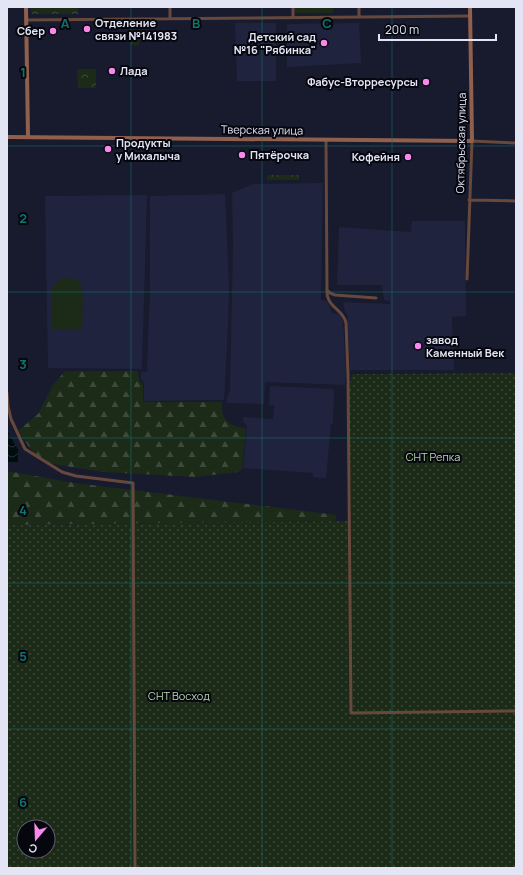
<svg xmlns="http://www.w3.org/2000/svg" width="523" height="875" font-family="Manrope,sans-serif">
<defs>
<pattern id="forest-firs" width="22" height="20" patternUnits="userSpaceOnUse"><rect width="22" height="20" fill="#1c2a18"/><path d="M5 1l3.5 6h-7zM16 11l3.5 6h-7z" fill="#3d493a"/></pattern>
<pattern id="park-crowns" width="20" height="18" patternUnits="userSpaceOnUse"><rect width="20" height="18" fill="#1c2a18"/><path d="M2 6a3 3 0 1 1 6 0M12 15a3 3 0 1 1 6 0" fill="none" stroke="#3d493a"/></pattern>
<pattern id="garden-dots" width="8" height="8" patternUnits="userSpaceOnUse"><rect width="8" height="8" fill="#1c2a18"/><path d="M2 2h.1M6 6h.1" fill="none" stroke="#3d493a" stroke-width="1.8" stroke-linecap="round"/></pattern>
<pattern id="water-waves" width="16" height="10" patternUnits="userSpaceOnUse"><rect width="16" height="10" fill="#000d10"/><path d="M0 5q4-4 8 0t8 0" fill="none" stroke="#253033"/></pattern>
</defs>
<rect width="100%" height="100%" fill="#181a2e"/>
<path fill="#20233d" d="M235,23H276V81H237Z
M359,23L361,63L287,67V24Z
M323,183L321,300L327,301L332,313L339,314L343,321L346,370L345,385L265,382L264,404L227,403V398L230,391L231,339L233,246L232,193L254,184Z
M225,194L229,285L228,326L224,400L144,401V382L141,379V372L148,371L147,368L150,287V196Z
M147,195L142,369L48,368L45,196Z
M412,221H465L466,316L452,317L454,370H350L347,314L345,312L343,302L390,304V301L384,300L382,285H337L339,227L411,232Z
M270,386L334,389L333,424H331L326,478L313,477V473L243,468L247,427L243,421V417L273,419L274,405H269Z"/>
<path fill="#1c2a18" d="M295,7H333V13H295Z
M132,30L139,31V46L131,45Z
M67,278C71,279 76,278 79,282C85,290 82,320 82,330H51V289L60,279Z"/>
<path fill="url(#forest-firs)" d="M65,371H138L139,380L143,385V402H222C221,420 229,426 246,428L242,469L239,472L196,477L103,472L52,464L34,454L18,431L38,414L53,385Z
M7,471L75,483L337,515L335,521L7,525Z"/>
<path fill="url(#park-crowns)" d="M31,7H78V14H31Z
M77,69H96V88H78Z
M267,175H299V180H267Z"/>
<path fill="url(#garden-dots)" fill-rule="evenodd" d="M516,373V868H7V525L351,521L349,388L352,374ZM24,827H48V851H24Z"/>
<path fill="url(#water-waves)" d="M7,430L18,450V462H7Z"/>
<g fill="none" stroke-linecap="round" stroke-linejoin="round">
<path stroke="#67483c" stroke-width="3" d="M293,7V17
M359,7V17
M170,18V7
M26,20L470,16
M326,140L327,290L330,293L335,295L376,298
M469,200L516,201
M467,279L472,141L516,143
M327,288C325,308 343,308 346,323L348,374L351,713L516,711
M7,393L8,406L11,419L25,449L62,472L76,476L133,483L135,868"/>
<path stroke="#91604d" stroke-width="4" d="M26,7L28,137
M7,137L472,141L470,7"/>
</g>
<path fill="none" stroke="#0f766e" stroke-width="1" stroke-opacity="0.55" d="M131,7V868M262,7V868M392,7V868M7,146H516M7,292H516M7,438H516M7,583H516M7,729H516"/>
<g fill="#f888ea" stroke="#05060e" stroke-width="1.5">
<circle cx="87" cy="29" r="4"/>
<circle cx="53" cy="31" r="4"/>
<circle cx="324" cy="43" r="4"/>
<circle cx="112" cy="71" r="4"/>
<circle cx="426" cy="82" r="4"/>
<circle cx="108" cy="149" r="4"/>
<circle cx="242" cy="155" r="4"/>
<circle cx="408" cy="157" r="4"/>
<circle cx="418" cy="346" r="4"/>
</g>
<g text-anchor="middle" stroke-width="4" stroke-linejoin="round" paint-order="stroke">
<g font-size="11" font-weight="bold" fill="#e3e5f4" stroke="#05060e" text-anchor="start">
<text x="95" y="27">Отделение<tspan x="95" dy="13">связи №141983</tspan></text>
<text x="45" y="35" text-anchor="end">Сбер</text>
<text x="316" y="41" text-anchor="end">Детский сад<tspan x="316" dy="13">№16 "Рябинка"</tspan></text>
<text x="120" y="75">Лада</text>
<text x="418" y="86" text-anchor="end">Фабус-Вторресурсы</text>
<text x="116" y="147">Продукты<tspan x="116" dy="13">у Михалыча</tspan></text>
<text x="250" y="159">Пятёрочка</text>
<text x="400" y="161" text-anchor="end">Кофейня</text>
<text x="426" y="344">завод<tspan x="426" dy="13">Каменный Век</tspan></text>
</g>
<g font-size="11" fill="#e3e5f4" stroke="#05060e">
<text transform="translate(262 130) rotate(1)" y="4">Тверская улица</text>
<text transform="translate(461 143) rotate(-89)" y="4">Октябрьская улица</text>
</g>
<g font-size="11" fill="#b5d9aa" stroke="#05060e">
<text x="433" y="461">СНТ Репка</text>
<text x="179" y="700">СНТ Восход</text>
</g>
</g>
<g font-size="13" text-anchor="middle" font-weight="bold" fill="#0f766e" stroke="#05060e" stroke-width="4" stroke-linejoin="round" paint-order="stroke">
<text x="65" y="28">A</text>
<text x="196" y="28">B</text>
<text x="327" y="28">C</text>
<text x="23" y="77">1</text>
<text x="23" y="223">2</text>
<text x="23" y="369">3</text>
<text x="23" y="515">4</text>
<text x="23" y="661">5</text>
<text x="23" y="807">6</text>
</g>
<rect width="523" height="875" fill="none" stroke="#e3e5f4" stroke-width="16"/>
<g transform="translate(36 839) rotate(199)"><circle r="19" fill="#05060e" stroke="#5e5f6a"/>
<path d="M0-3L7 15L0 10L-7 15Z" fill="#f888ea"/>
<text y="-6" font-size="11" font-weight="bold" text-anchor="middle" fill="#e3e5f4">С</text>
</g>
<path d="M379 34v6h117v-6" fill="none" stroke="#e3e5f4" stroke-width="2"/>
<text x="385" y="34" font-size="12" fill="#e3e5f4" stroke="#05060e" stroke-width="3" paint-order="stroke">200 m</text>
</svg>
